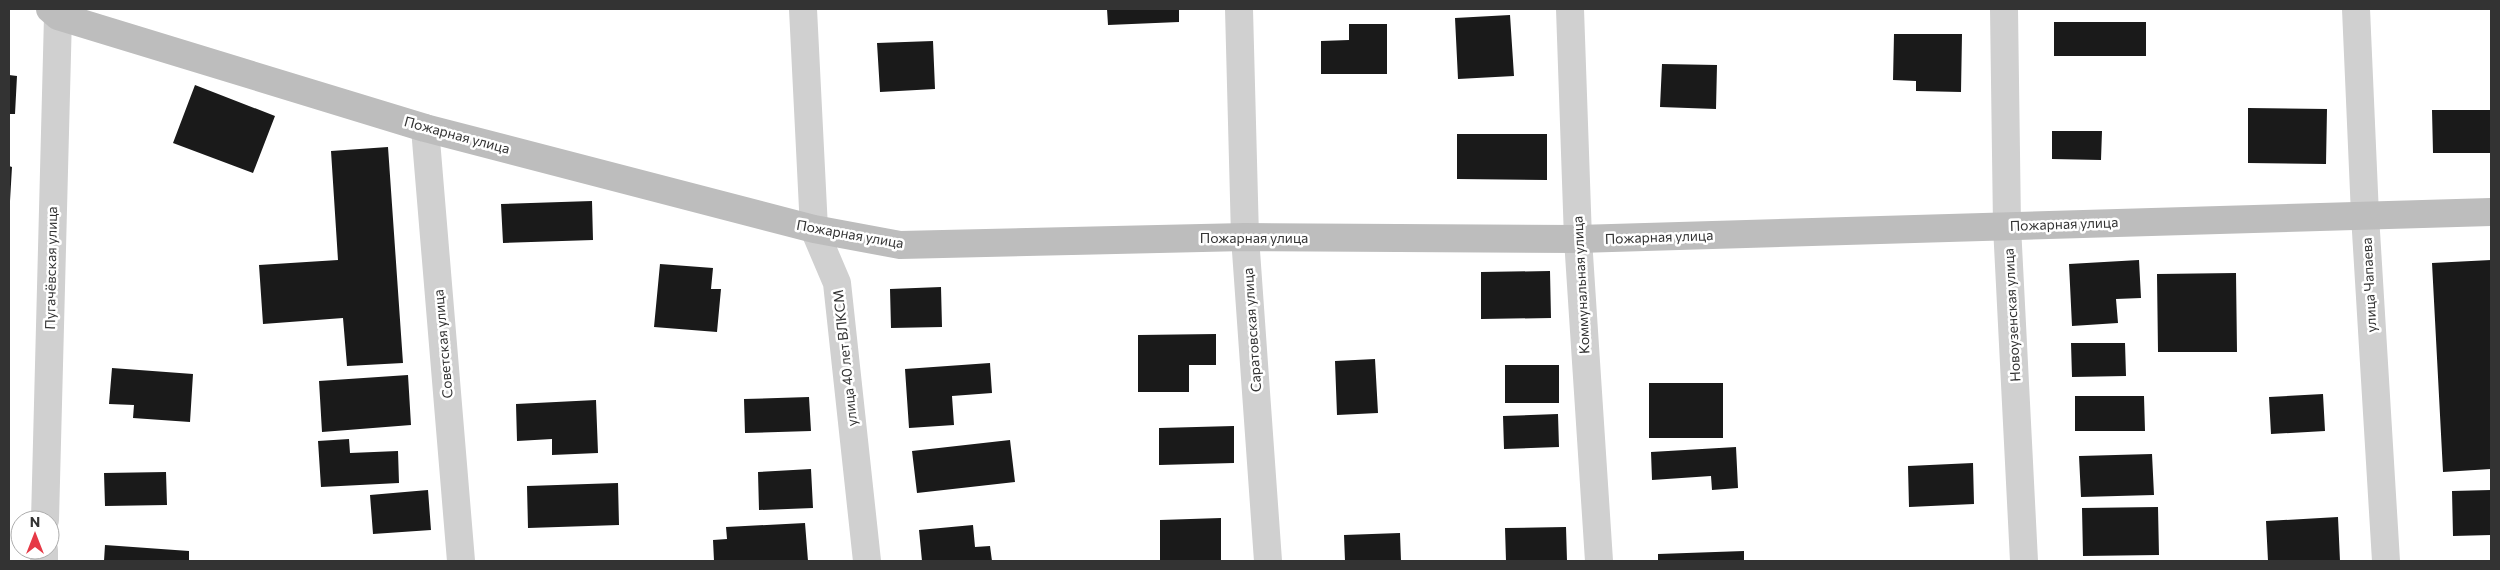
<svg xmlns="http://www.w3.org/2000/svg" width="2500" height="570" font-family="Commissioner,sans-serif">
<rect width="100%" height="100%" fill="#fff"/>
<path fill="#1a1a1a" d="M1107,9H1179V22L1108,25Z
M1510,15L1514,76L1458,79L1455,18Z
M2054,22H2146V56H2054Z
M1349,24H1387V74H1321V41L1349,40Z
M1894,34H1962L1961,92L1916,91V81L1893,80Z
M933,41L935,89L880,92L877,43Z
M1662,64L1717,65L1716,109L1660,107Z
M9,75L17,76L15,114H9Z
M195,85L275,116L253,173L173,143Z
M2248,108L2327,109L2326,164L2248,163Z
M2432,110H2491V153H2433Z
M2052,131H2102L2101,160L2052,159Z
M1457,134H1547V180L1457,179Z
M388,147L403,363L347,366L343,318L263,324L259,265L338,260L331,151Z
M9,166L12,167L10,201H9Z
M592,201L593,240L503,243L501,204Z
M2139,260L2141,298L2116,299L2118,323L2072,326L2069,264Z
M2491,260V469L2443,472L2432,263Z
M660,264L713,268L711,289H721L717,332L654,327Z
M1550,271L1551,318L1481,319V272Z
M2236,273L2237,352H2158L2157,274Z
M941,287L942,327L891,328L890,289Z
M1216,334V365H1189V392H1138V335Z
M2071,343H2125L2126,376L2072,377Z
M1375,359L1378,413L1337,415L1335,361Z
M990,363L992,393L952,396L954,425L909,428L905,369Z
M1505,365H1559V403H1505Z
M112,368L193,374L190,422L133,418L134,405L109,404Z
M408,375L411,425L322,432L319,381Z
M1649,383H1723V438H1649Z
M2323,394L2325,431L2271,434L2269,397Z
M2075,396H2144L2145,431H2075Z
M809,397L811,431L745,433L744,399Z
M596,400L598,453L552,455V439L517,441L516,404Z
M1558,414L1559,447L1504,449L1503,416Z
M1234,426V463L1159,465V428Z
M349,439L350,453L398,451L399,483L321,487L318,441Z
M1010,440L1015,482L917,493L912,451Z
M1736,447L1738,488L1712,490L1711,476L1652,480L1651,452Z
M2152,454L2154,495L2081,497L2079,456Z
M1973,463L1974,504L1909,507L1908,466Z
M811,469L813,508L759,510L758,472Z
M166,472L167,505L105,506L104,473Z
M618,483L619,525L528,528L527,486Z
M428,490L431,530L373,534L370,495Z
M2491,490V535L2453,536L2452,491Z
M2158,507L2159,555L2083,556L2082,508Z
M2338,517L2340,561H2268L2266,521Z
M1221,518V561H1160V520Z
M805,523L808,561H714L713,540L727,539L726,527Z
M973,525L975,547L990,546L992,561H922L919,530Z
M1566,527L1567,561H1506L1505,528Z
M1400,533L1401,561H1345L1344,535Z
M105,545L189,551V561H104Z
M1744,551V561H1658V554Z"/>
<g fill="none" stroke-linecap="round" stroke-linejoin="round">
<path stroke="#d0d0d0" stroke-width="28" d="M803,9L814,229L837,283L867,561
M1239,9L1245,237L1268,561
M1570,9L1578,239L1599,561
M2004,9L2007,226L2024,561
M2356,9L2365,215L2386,561
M425,128L461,561
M45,520L58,16
M44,561V550"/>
<path stroke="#bdbdbd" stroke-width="28" d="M50,9L58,16L425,128L814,229L900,245L1245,237L1578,239L2491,212"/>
</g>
<g text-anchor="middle" stroke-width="5" stroke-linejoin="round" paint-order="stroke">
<g font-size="14" fill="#333" stroke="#fff">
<text transform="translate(457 135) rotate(15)" y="5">Пожарная улица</text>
<text transform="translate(2064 224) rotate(-2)" y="5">Пожарная улица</text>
<text transform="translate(850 234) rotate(10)" y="5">Пожарная улица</text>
<text transform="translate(1659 237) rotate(-2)" y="5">Пожарная улица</text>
<text x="1254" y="243">Пожарная улица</text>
<text transform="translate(51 268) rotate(-89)" y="5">Пугачёвская улица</text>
<text transform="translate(1581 285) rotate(-93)" y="5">Коммунальная улица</text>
<text transform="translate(2369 285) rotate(-93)" y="5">улица Чапаева</text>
<text transform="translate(2012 315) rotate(-93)" y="5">Новоузенская улица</text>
<text transform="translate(1252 330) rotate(-94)" y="5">Саратовская улица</text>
<text transform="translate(443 344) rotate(-95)" y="5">Советская улица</text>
<text transform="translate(845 358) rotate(-96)" y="5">улица 40 лет ВЛКСМ</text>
</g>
</g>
<rect width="2500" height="570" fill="none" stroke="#333333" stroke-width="20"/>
<g transform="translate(35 535)"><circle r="24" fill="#ffffff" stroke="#adadad"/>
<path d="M0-4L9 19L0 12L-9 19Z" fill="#e63946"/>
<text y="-8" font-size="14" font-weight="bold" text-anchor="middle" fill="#333333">N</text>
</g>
</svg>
